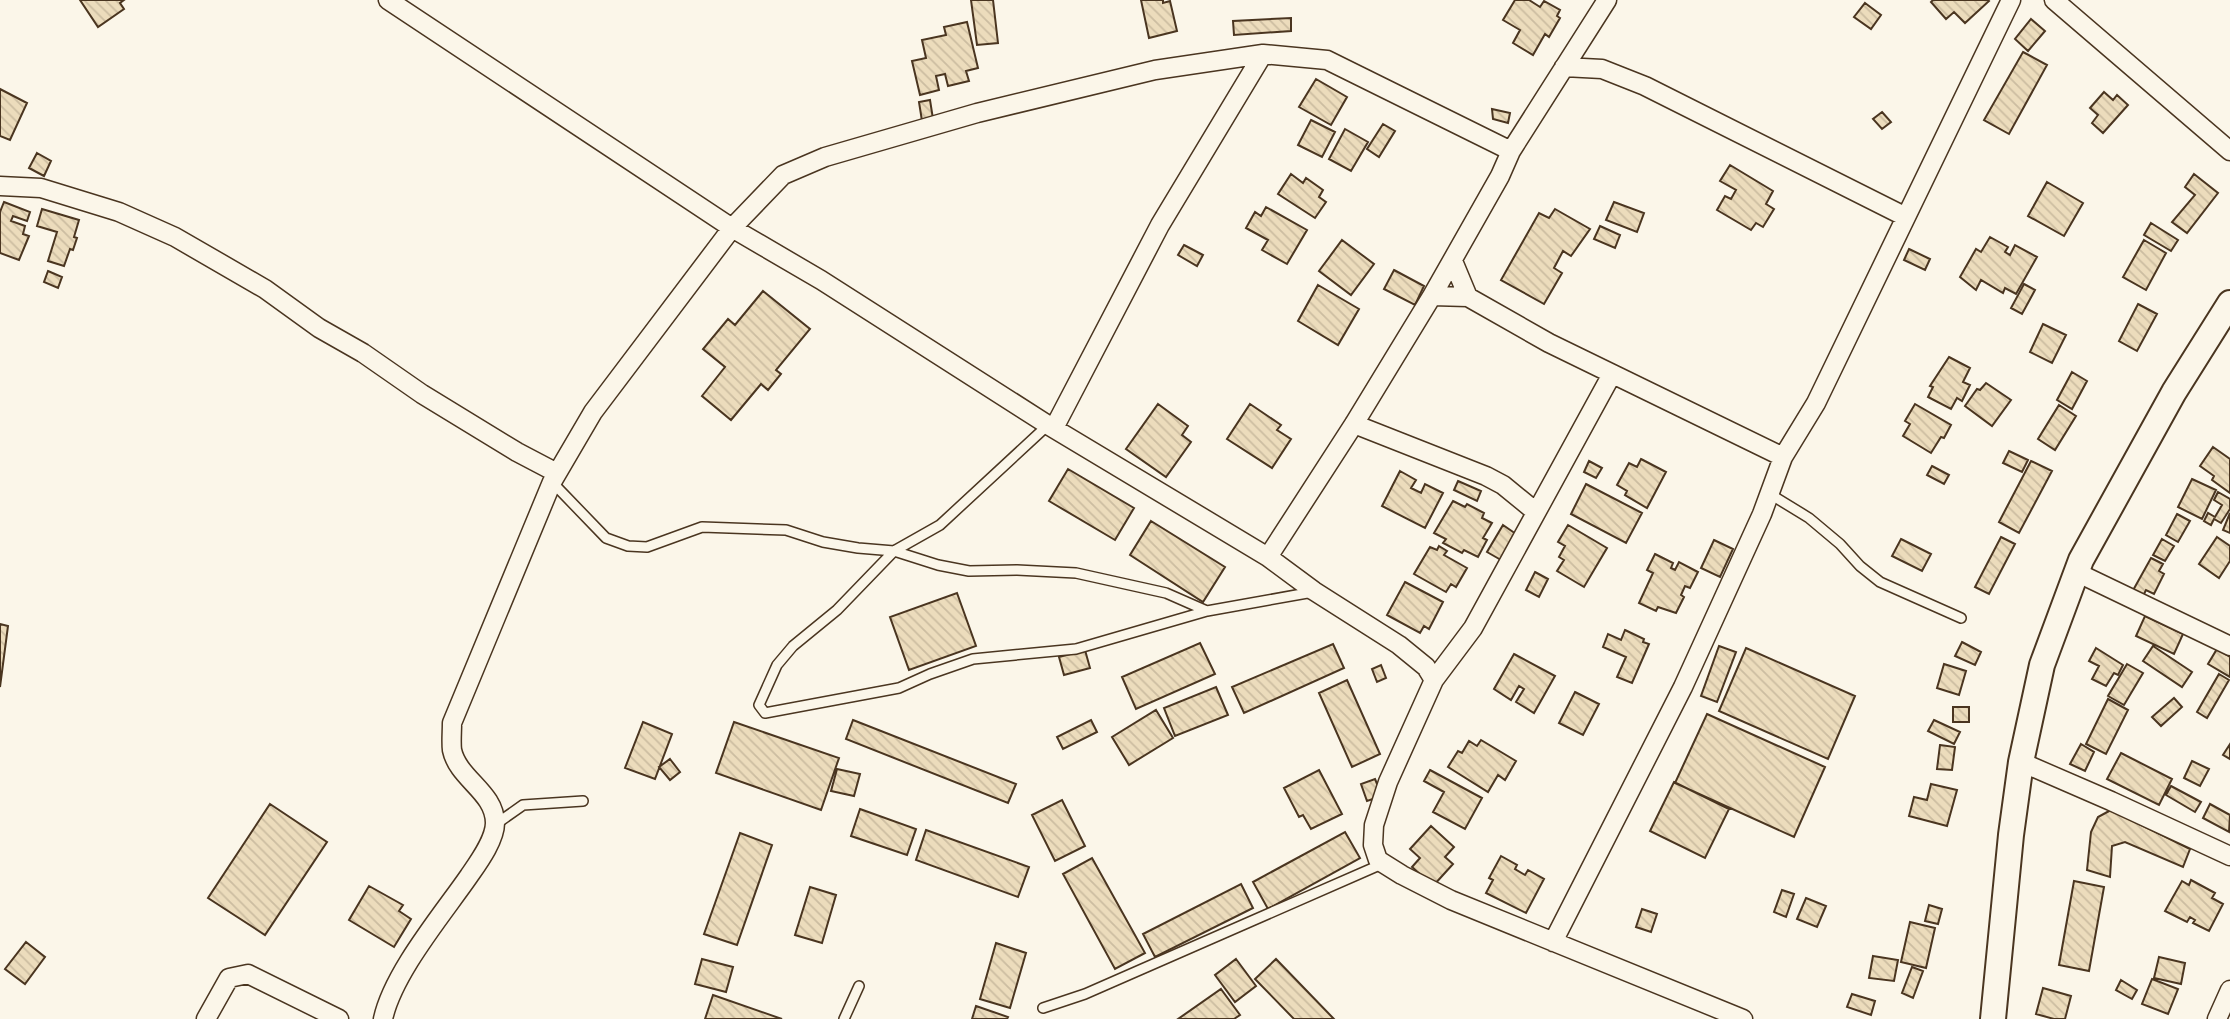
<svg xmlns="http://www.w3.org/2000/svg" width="2230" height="1019" font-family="'Exo 2',sans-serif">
<defs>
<pattern id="building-back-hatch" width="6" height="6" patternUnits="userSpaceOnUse" patternTransform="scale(1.75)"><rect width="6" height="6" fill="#ecdcbc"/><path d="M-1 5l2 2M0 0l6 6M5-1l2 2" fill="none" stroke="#ccbda1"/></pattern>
</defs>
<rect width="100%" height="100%" fill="#fbf6e9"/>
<path fill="url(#building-back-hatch)" stroke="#4a3520" stroke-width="2" d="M80,0H124L120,3L124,9L98,27Z
M971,0H993L998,43L977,45Z
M1141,0H1163V3L1170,1L1177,31L1149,38Z
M1515,0H1529L1540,7L1544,1L1560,10L1557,16L1560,18L1549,37L1545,34L1533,55L1513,43L1520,30L1503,20Z
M1933,0H1988L1989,1L1965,23L1954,12L1946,19L1931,2Z
M1865,3L1881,15L1871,29L1854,17Z
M1291,18V31L1234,35L1233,21Z
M2031,19L2045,31L2028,51L2015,39Z
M967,22L978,68L966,71L969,81L948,86L945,74L936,76L939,90L920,95L912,61L926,58L922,40L946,35L944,27Z
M2023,52L2047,65L2009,134L1984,120Z
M1316,79L1347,97L1331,125L1299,107Z
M0,89L27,103L10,140L0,136Z
M2104,92L2113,100L2117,95L2128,105L2103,133L2092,123L2098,115L2090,108Z
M930,100L933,119L922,121L919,102Z
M1492,109L1510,113L1508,123L1493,119Z
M1882,112L1891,122L1882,129L1873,119Z
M1311,120L1335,132L1322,157L1298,145Z
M1383,124L1395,131L1379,157L1367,149Z
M1345,129L1368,142L1351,171L1329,159Z
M37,153L51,161L44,176L29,168Z
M1730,165L1773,191L1766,204L1774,209L1763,227L1756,223L1751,230L1717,210L1725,196L1731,199L1736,190L1720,181Z
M1291,174L1303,183L1306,178L1323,190L1319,197L1326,202L1315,218L1278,194Z
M2194,174L2218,193L2187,233L2172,222L2195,195L2185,187Z
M2047,182L2083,203L2064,236L2028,216Z
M4,202L30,212L27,221L13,216L11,221L25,226L23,234L29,236L19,260L0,253V212Z
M1614,202L1644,213L1637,232L1606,220Z
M1266,207L1307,230L1287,264L1262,250L1268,240L1246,228L1255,212L1261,216Z
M42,209L79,220L74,237L77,238L73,250L70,249L64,266L48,261L57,232L37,226Z
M1555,209L1590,229L1571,256L1563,251L1554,268L1562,273L1544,304L1501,280L1539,213L1549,218Z
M2151,223L2178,240L2171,251L2144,235Z
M1600,226L1620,235L1615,248L1594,239Z
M1990,237L2008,247L2005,252L2010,255L2015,245L2037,257L2016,294L2005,288L2003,293L1981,280L1976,290L1960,277L1976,249L1981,252Z
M1342,240L1374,264L1351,295L1319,271Z
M2144,240L2166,253L2146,290L2123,277Z
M1184,245L1203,255L1197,266L1178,255Z
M1909,249L1930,259L1925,270L1904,260Z
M1394,270L1424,286L1415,305L1384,289Z
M48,271L62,277L58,288L44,282Z
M2024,284L2035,290L2022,314L2011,308Z
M1318,285L1359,309L1338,345L1298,321Z
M763,291L810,329L776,370L781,374L768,390L761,384L731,420L702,396L725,367L703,349L728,319L735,325Z
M2138,304L2157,314L2137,351L2119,341Z
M2043,324L2066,335L2052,363L2030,352Z
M1949,357L1970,368L1963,382L1970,385L1962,401L1957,398L1951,409L1928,397L1933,387L1930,386Z
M2072,372L2087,381L2072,409L2057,400Z
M1986,383L2011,400L1992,426L1965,406L1977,389L1980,390Z
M1158,404L1188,426L1182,435L1191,442L1166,477L1126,449Z
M1250,404L1281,425L1277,430L1291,439L1272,468L1227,439Z
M1915,404L1951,425L1944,438L1941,437L1931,453L1903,436L1910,424L1905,421Z
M2059,405L2076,416L2055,450L2038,439Z
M2213,447L2230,459V493L2212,480L2214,476L2200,466Z
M2009,451L2028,460L2022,472L2003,463Z
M1641,459L1666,472L1647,508L1625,495L1627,491L1617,485L1629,463L1637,467Z
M1589,461L1602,468L1596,478L1584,472Z
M2031,461L2052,471L2019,533L1999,522Z
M1932,466L1949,475L1944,484L1927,475Z
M1068,469L1134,508L1115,540L1049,501Z
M1400,471L1416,480L1411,488L1421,493L1425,484L1443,493L1425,528L1382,506Z
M2192,479L2216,490L2202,519L2178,507Z
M1458,481L1481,491L1477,501L1454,490Z
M1586,484L1642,513L1626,543L1571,514Z
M2218,492L2230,499V509L2221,523L2214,519L2211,525L2204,521L2208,513L2215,517L2222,505L2214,500Z
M1453,501L1465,507L1467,504L1484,513L1482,518L1492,523L1483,538L1487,540L1478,557L1464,550L1462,553L1443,543L1446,539L1434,533Z
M2230,513V533L2223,530Z
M2177,514L2190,521L2178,542L2166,535Z
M1151,521L1225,567L1203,602L1130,555Z
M1503,525L1516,534L1501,560L1487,552Z
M1568,525L1607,548L1584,587L1557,571L1564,560L1559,557L1565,546L1558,542Z
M2001,537L2015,544L1989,594L1975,587Z
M2217,537L2230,546V561L2219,578L2199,564Z
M1901,539L1931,554L1922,571L1892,556Z
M2162,539L2174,546L2165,561L2153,555Z
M1714,540L1733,549L1720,577L1701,568Z
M1439,546L1447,551L1444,555L1467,568L1456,587L1451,584L1446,592L1414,574L1430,547L1437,550Z
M1655,554L1673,563L1671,568L1675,570L1679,562L1698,572L1690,588L1685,586L1681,595L1684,597L1676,613L1658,607L1656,611L1639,603L1653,573L1647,570Z
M2151,558L2163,564L2159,571L2164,574L2154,594L2146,590L2141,600L2131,594Z
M1535,572L1548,579L1539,597L1526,590Z
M1405,582L1443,602L1429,629L1424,626L1420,633L1387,615Z
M957,593L976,646L909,670L890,617Z
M2145,616L2183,634L2174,654L2136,636Z
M0,624L8,626L0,687Z
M1625,630L1644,639L1643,642L1649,644L1632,683L1617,677L1626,657L1603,647L1608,634L1621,640Z
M1962,642L1981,652L1975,665L1955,656Z
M1200,643L1215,674L1136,709L1122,677Z
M1333,644L1344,668L1244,713L1232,687Z
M1719,646L1736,652L1717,702L1701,696Z
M2153,646L2192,672L2182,687L2143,661Z
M1746,648L1855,696L1828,759L1719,711Z
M2096,648L2123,665L2118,675L2114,673L2106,686L2092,679L2099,666L2089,661Z
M2217,649L2230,657V677L2208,664Z
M1085,650L1090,668L1064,675L1059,657Z
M1514,654L1555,676L1534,713L1516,702L1524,689L1519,686L1511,700L1494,689Z
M1944,664L1966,671L1959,695L1937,688Z
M2127,664L2143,673L2124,705L2108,696Z
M1381,665L1386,678L1377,682L1372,669Z
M2219,674L2229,680L2207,718L2197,712Z
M1347,680L1380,754L1352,767L1319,693Z
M1216,687L1228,715L1175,736L1164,708Z
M1575,692L1599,704L1583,735L1559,723Z
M2174,698L2182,707L2161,726L2152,717Z
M2108,699L2128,710L2106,754L2086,744Z
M1953,707H1969V722H1953Z
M1156,710L1173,738L1129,765L1112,737Z
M1707,714L1825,767L1794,837L1675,783Z
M853,720L1016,784L1008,803L846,739Z
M1091,720L1097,732L1063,749L1057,737Z
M1934,720L1960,732L1954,744L1928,731Z
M643,722L672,734L655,779L625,768Z
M734,722L839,758L821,810L716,773Z
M1481,740L1516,761L1505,780L1498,775L1488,792L1448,767L1458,751L1462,753L1469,741L1477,746Z
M2081,744L2094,752L2085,771L2070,764Z
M2230,744V759L2223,755Z
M1940,745L1955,747L1952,770L1937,769Z
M2121,753L2172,779L2159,805L2107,779Z
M670,759L680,772L670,780L659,767Z
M2192,761L2209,769L2200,786L2184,778Z
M837,769L860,774L854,796L831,791Z
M1319,770L1342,814L1311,829L1303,815L1299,817L1284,788Z
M1430,770L1482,798L1465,829L1433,812L1444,792L1424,781Z
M1375,779L1382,796L1367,801L1361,784Z
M1674,782L1729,809L1705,858L1650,831Z
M1931,784L1957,790L1947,826L1909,816L1914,797L1927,800Z
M2171,786L2201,802L2195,812L2166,795Z
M1062,800L1085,846L1055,861L1032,815Z
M270,804L327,842L265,935L208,898Z
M2210,804L2230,815L2229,832L2203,818Z
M860,809L916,829L907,855L851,836Z
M2111,810L2190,849L2183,867L2125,842L2112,846L2110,877L2087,870L2091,832L2098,817Z
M1431,826L1454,847L1445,857L1453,864L1433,886L1412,867L1420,858L1410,849Z
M926,830L1029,867L1018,897L916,860Z
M1345,832L1360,858L1268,909L1253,882Z
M740,833L772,845L737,945L704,934Z
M1501,856L1517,865L1515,869L1525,875L1528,870L1544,879L1526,913L1486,893L1493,880L1489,878Z
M1092,858L1145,953L1115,969L1063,874Z
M2191,880L2215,893L2212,898L2223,904L2209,931L2193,923L2195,920L2190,917L2187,922L2165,911L2182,881L2189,885Z
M2074,881L2104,887L2089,971L2059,965Z
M1241,884L1253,908L1155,957L1143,934Z
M369,886L403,905L399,911L411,919L394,947L349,920Z
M810,887L836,895L822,943L795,935Z
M1782,890L1794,894L1786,917L1774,912Z
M1806,898L1826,906L1817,927L1797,919Z
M1929,905L1942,909L1938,924L1925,921Z
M1642,909L1657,914L1651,932L1636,927Z
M1910,922L1935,928L1926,968L1901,962Z
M26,942L45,957L25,984L5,969Z
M996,943L1026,953L1010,1008L980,999Z
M1873,956L1898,960L1894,981L1869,978Z
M2159,957L2185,963L2181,984L2154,978Z
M702,959L733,967L726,992L695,984Z
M1236,959L1256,986L1235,1002L1215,975Z
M1276,959L1334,1019H1294L1255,979Z
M1912,967L1923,971L1913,998L1902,993Z
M2152,979L2178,989L2168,1014L2142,1004Z
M2121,980L2137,990L2132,999L2116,990Z
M2043,988L2071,996L2065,1019H2054L2036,1014Z
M1221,989L1240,1015L1234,1019H1178Z
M1852,994L1875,1001L1871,1015L1847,1007Z
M713,995L782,1019H705Z
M976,1006L1008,1017L1007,1019H972Z"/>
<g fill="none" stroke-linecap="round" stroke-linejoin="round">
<defs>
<path id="service" d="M1048,425L940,525L894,551L837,610L793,646L777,665L759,705L765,713L899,688L930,674L973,659L1076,649L1207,611L1313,592
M552,482L606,538L628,546L647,547L702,527L786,530L823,542L858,548L894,551L938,565L969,571L1017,570L1076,573L1166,593L1207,611
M1770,494L1809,518L1840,544L1860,566L1880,582L1961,618
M496,824L523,805L583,801
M1043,1008L1085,994L1382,864
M844,1019L859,986"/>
<path id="minor" d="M388,0L732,228L821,280L1048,425L1268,557L1314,591L1399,645L1426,667L1434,680L1388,782L1374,825L1373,845L1378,860L1402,875L1451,900L1743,1019
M2054,0L2230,151
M1564,67L1602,69L1645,86L1906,217
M0,186L41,188L119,212L175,237L265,289L319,328L363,353L422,394L517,452L557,473
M1453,261L1468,297
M1432,296L1468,297L1549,343L1783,457
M1354,424L1486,476L1503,485L1536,512
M1054,428L1160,225L1263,54
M1268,557L1354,424L1432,296L1500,176L1511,151L1607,0
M2076,572L2230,646
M1434,680L1473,628L1612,374
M2021,762L2111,801L2230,856
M1553,942L1683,687L1762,514L1783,457L1816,403L2011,0
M206,1019L229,978L248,974L339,1019
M383,1019C393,973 442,915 469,876C478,863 495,840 495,823C495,792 458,779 452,750C451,742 452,732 452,723L552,482L593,412L732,228L783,175L825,157L977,113L1155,70L1263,54L1327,60L1511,151
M2217,1019L2230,990"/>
<path id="secondary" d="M1993,1019L2011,835L2021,762L2042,665L2081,560L2174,392L2230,303"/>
</defs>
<use href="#service" stroke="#4a3520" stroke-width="12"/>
<use href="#minor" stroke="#4a3520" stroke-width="21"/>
<use href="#secondary" stroke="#4a3520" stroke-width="28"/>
<use href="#service" stroke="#fbf6e9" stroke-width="9"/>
<use href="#minor" stroke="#fbf6e9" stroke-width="18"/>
<use href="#secondary" stroke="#fbf6e9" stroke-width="24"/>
</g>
</svg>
